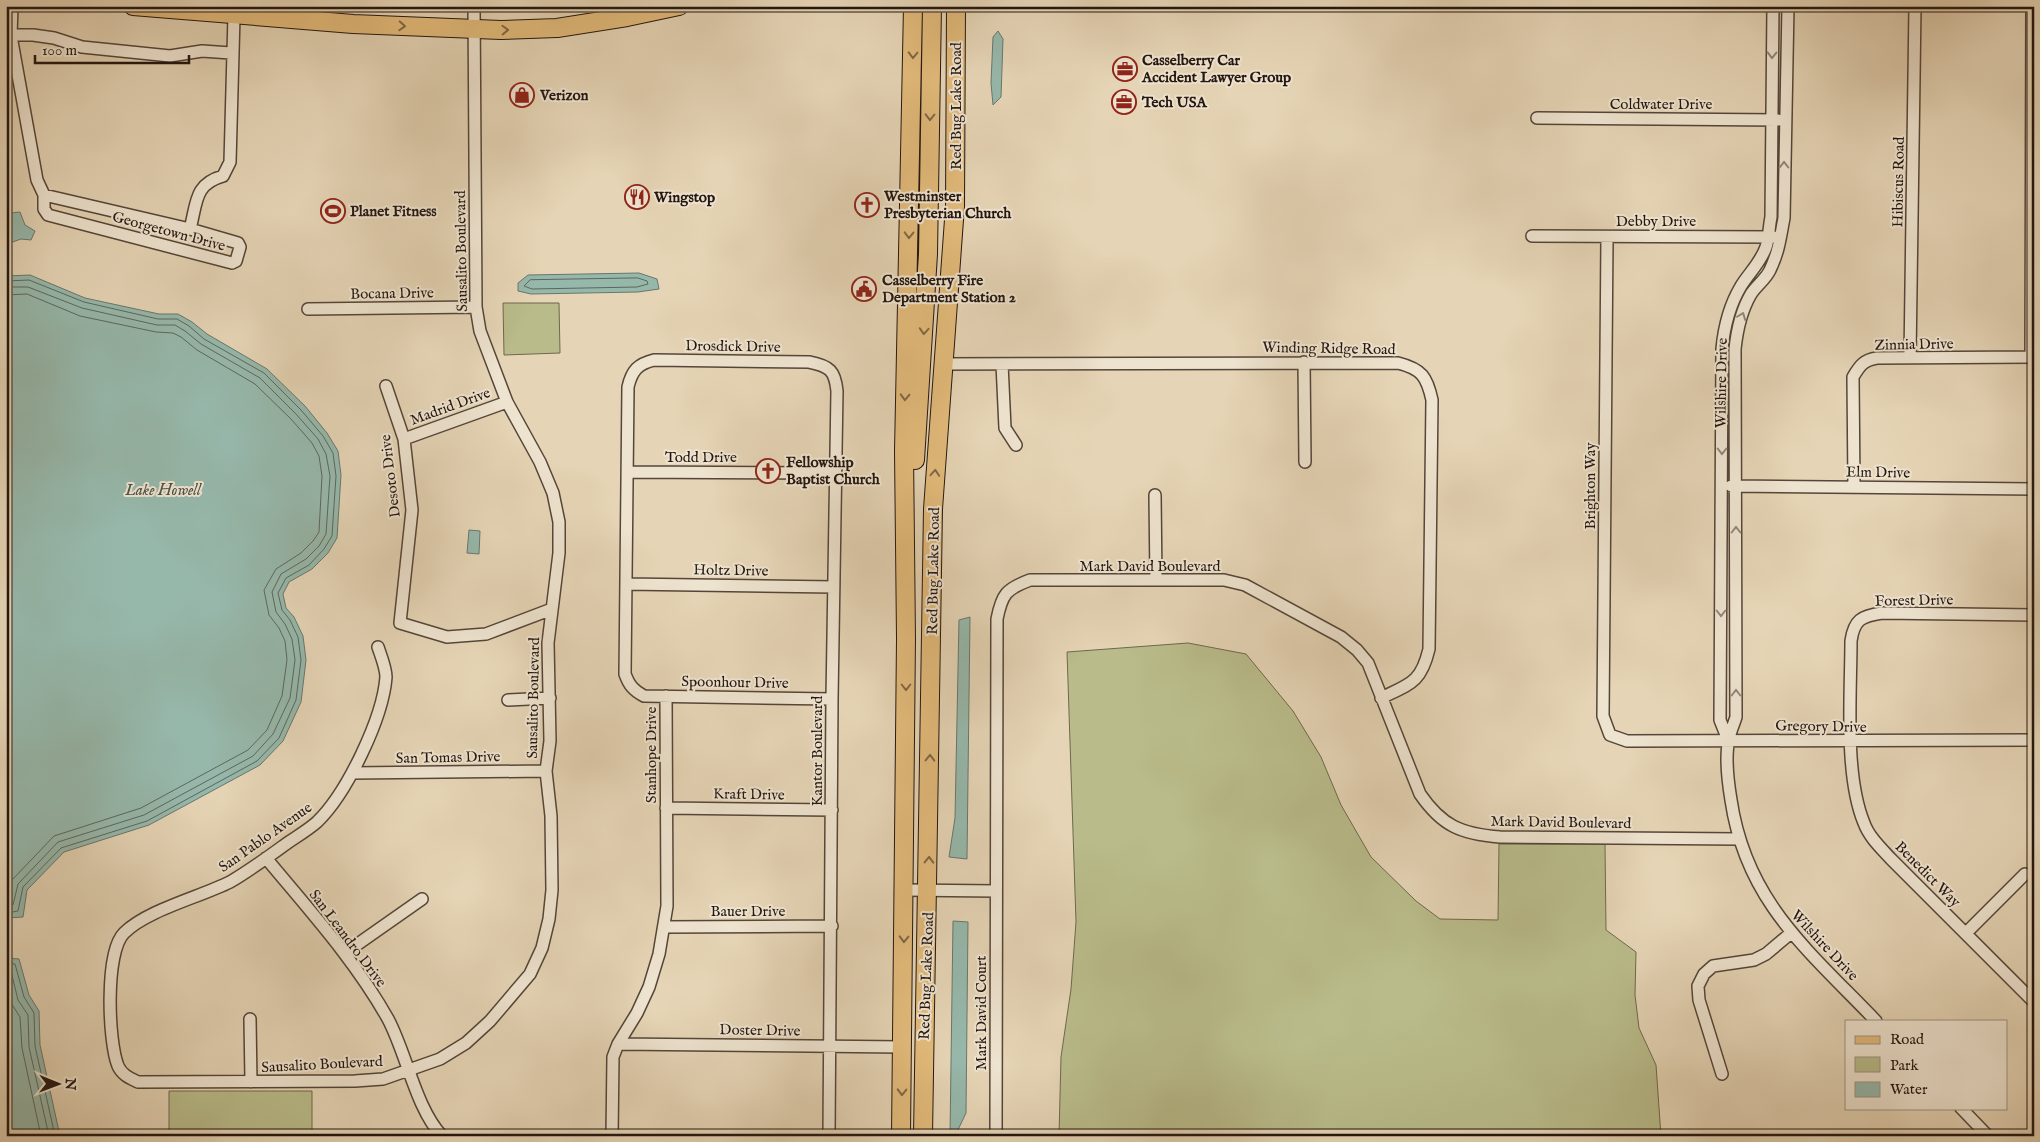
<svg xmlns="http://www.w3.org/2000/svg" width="2040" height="1142" font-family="'IM FELL English',serif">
<rect width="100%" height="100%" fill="#e5d4b5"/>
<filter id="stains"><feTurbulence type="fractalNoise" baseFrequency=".004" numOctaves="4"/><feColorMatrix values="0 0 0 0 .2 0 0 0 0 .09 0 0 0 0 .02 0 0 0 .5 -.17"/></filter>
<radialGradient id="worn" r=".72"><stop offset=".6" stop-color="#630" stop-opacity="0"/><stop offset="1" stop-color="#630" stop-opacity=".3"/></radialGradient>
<path fill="#b9bb8a" stroke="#6e684d" d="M503,303H559L560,353L504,355Z
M1188,643L1246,654L1293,711L1321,757L1341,805L1371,857L1416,901L1440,919L1498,920L1499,844H1605L1606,930L1636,952L1635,995L1639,1028L1656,1065L1661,1136H1059L1061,1057L1071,989L1076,922L1067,652Z
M169,1091H312V1136H169Z"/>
<path fill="#96b8ab" stroke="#68776d" d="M998,31L1003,39L1001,97L993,105L991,83L993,37Z
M20,212L25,225L35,231L31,240L21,239L7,244C5,233 10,224 10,213Z
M639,273L657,279L659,289L638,292L531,294L518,291V283L528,275Z
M30,275L85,298L159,314H178L192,322L207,334L267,369L305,406L327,433L338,451L341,475L337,538L328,553L312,569L289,582L283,594L286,608L294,617L303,636L306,660L301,702L283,741L260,765L149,825L64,852L27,890L23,917L6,918V276Z
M469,530L480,531L479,554L467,553Z
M970,617L967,859L949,857L955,818L959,620Z
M953,921L968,922L966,1113L955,1136H950Z
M6,958L19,959L29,995L39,1011L40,1045L60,1136H6Z"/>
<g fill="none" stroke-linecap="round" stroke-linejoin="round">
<path stroke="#5c675e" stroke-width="1" d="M638,278L647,281L648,284L637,287L532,289L524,286L530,280Z
M6,281L29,280L84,302L158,319H177L189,326L204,339L264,373L301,410L323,436L333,453L336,476L332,536L324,549L309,565L286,578L278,593L282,610L290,620L298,637L301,660L296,700L279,738L257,761L147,821L61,848L23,887L18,911L6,913
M6,287H28L82,308L157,325H175L185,331L201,344L260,378L296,414L318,439L326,454L330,476L326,534L319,546L306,559L281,574L272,592L276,612L285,624L292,639L295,660L290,698L273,734L253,756L144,815L58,842L18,884L13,905L6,907
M6,295L27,294L80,316L156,332L173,333L181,337L197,350L255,384L291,419L312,443L319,456L322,476L319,532L313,541L301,553L276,569L264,590L269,615L279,628L285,641L287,660L282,696L267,730L248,750L141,808L54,836L12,880L6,898
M6,963L15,964L24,997L34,1013L35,1046L55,1136
M6,969L11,971L18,1000L28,1015L29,1047L49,1136
M6,984L11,1003L20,1017L22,1048L41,1136"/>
<defs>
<path id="minor" d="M12,6L11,36L37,180L44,195L190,229C197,203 194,184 223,176L230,162L234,16
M1788,6L1784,218C1780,239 1779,251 1770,270C1766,279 1756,286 1751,294C1741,311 1737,330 1735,349L1736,717C1734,724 1730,732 1729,739C1725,756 1728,782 1731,800C1746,902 1809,951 1876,1021
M6,35H33L54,38L82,47L170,56L202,51L231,53
M1537,118L1778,120
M44,195V209L48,215L232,263L236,261L240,247L238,243L190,229
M1532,236L1774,237
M1607,237L1603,716L1610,735L1627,741L2034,740
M308,309L476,307
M2031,357L2032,6
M1910,358L1915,6
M1304,362L1305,462
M943,364L1398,363C1422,369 1427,377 1432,400L1429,649C1421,683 1410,684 1381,698
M1002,364L1005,428L1016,445
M386,386L404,439L412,510L400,623L447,637L486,634L552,609
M404,439L507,402
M627,472L835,473
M1731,486L2034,489
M1854,487L1853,377C1860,365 1864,360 1877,358L2034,357
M1155,495L1156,580
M626,584L834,587
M2034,615L1882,613C1861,616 1854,620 1851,641C1851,693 1844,775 1864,823C1869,837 1881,848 1891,859L2034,1002
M378,647C381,656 386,668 386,677C383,718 347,793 317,822C308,830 296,837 286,844C268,857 249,871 230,882C200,897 147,910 124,933C105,952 108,1041 118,1066C122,1075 130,1078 138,1082L355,1081L383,1079L440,1059L466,1043L490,1021L530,974L542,948L549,919L552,890L551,816L546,771L550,741L548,643L559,553V522L553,493L540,462L507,402L480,331L476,307L474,6
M508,700L550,698
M1728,740L1720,720L1722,349C1724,327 1729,306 1741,286C1749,273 1761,262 1766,247C1769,239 1769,226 1771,217L1773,6
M352,773L546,771
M666,808L832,810
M266,858C309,910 355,960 388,1019C406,1052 416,1109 442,1136
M904,890L996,891
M664,927L832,926
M1966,933L2025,874
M345,953L422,899
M250,1019L251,1082
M618,1044L902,1047
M1722,1074L1699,1000L1698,986L1704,974L1713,966L1754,960L1766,954L1791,933
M1961,1108L1988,1136
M612,1136L613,1057L618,1044L637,1013L649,987L659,954L667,906L666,696
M829,1136L832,699L837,391C835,371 830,366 809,362L654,360C638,364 632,370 628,387L625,674C629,685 633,690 644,696L832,699
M996,1136L997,619C1002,594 1006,589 1030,580H1224L1245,585L1341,637L1357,650L1368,663L1420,794C1442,826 1461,834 1500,837L1739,839"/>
<path id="primary" d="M133,6L353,24L501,30L557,28L627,17L679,6
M915,460L928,254L932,6
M901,1136L906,638L904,451L913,6
M923,1136L933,509L955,206L956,6"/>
</defs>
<use href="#minor" stroke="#544639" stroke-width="14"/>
<use href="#primary" stroke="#231610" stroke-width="20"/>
<use href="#minor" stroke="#eee3cf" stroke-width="11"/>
<use href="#primary" stroke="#e2ba7a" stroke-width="18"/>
</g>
<defs><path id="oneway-chevron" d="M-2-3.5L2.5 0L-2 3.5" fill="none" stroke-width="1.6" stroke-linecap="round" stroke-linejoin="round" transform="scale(1.25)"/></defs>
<g stroke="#826845">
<use href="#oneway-chevron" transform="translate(402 26) rotate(3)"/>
<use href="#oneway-chevron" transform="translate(505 30) rotate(-2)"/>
<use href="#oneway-chevron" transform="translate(913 55) rotate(91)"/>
<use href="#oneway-chevron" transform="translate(930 117) rotate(91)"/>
<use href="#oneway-chevron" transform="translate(909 235) rotate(91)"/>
<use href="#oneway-chevron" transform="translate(924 331) rotate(94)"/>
<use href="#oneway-chevron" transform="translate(905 397) rotate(92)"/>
<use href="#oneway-chevron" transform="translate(935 473) rotate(-86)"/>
<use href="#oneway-chevron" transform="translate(906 687) rotate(90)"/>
<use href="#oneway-chevron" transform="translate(930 758) rotate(-89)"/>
<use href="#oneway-chevron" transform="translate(929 860) rotate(-89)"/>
<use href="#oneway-chevron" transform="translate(904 939) rotate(91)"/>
<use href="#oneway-chevron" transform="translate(902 1092) rotate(91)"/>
</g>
<g stroke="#938779">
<use href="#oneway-chevron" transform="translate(1772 55) rotate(91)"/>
<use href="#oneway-chevron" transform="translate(1784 165) rotate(-90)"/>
<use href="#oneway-chevron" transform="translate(1742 316) rotate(-69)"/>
<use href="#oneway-chevron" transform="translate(1722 451) rotate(90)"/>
<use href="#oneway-chevron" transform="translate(1736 530) rotate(-90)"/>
<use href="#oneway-chevron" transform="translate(1721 613) rotate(90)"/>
<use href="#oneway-chevron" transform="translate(1736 693) rotate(-90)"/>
</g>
<defs>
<symbol id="office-ring" viewBox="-11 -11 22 22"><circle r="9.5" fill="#eee3cf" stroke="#8f2418" stroke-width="1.5"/><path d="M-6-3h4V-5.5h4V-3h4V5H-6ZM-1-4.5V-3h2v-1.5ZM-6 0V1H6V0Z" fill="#8f2418"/></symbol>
<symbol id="shop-ring" viewBox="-11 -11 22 22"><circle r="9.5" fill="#eee3cf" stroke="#8f2418" stroke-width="1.5"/><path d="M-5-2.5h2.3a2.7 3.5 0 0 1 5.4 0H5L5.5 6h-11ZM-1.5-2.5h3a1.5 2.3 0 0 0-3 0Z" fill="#8f2418"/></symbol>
<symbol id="restaurant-ring" viewBox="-11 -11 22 22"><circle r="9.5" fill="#eee3cf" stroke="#8f2418" stroke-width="1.5"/><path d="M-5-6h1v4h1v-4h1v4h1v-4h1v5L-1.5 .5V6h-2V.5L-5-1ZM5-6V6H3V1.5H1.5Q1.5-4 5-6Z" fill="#8f2418"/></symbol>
<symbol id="church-ring" viewBox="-11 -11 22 22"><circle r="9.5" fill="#eee3cf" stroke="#8f2418" stroke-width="1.5"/><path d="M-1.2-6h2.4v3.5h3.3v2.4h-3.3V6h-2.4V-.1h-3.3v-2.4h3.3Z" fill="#8f2418"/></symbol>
<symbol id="stadium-ring" viewBox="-11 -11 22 22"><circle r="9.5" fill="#eee3cf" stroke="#8f2418" stroke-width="1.5"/><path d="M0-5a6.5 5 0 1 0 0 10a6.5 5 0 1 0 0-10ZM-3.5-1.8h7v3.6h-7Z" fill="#8f2418"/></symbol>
<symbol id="civic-ring" viewBox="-11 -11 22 22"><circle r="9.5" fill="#eee3cf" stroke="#8f2418" stroke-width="1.5"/><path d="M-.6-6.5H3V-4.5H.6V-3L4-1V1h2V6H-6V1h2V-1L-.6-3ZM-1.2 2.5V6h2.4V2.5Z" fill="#8f2418"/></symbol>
</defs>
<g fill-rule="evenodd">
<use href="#office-ring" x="1111" y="55" width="28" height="28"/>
<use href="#shop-ring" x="508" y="81" width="28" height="28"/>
<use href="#office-ring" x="1110" y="88" width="28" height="28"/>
<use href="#restaurant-ring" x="623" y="183" width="28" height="28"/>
<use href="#church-ring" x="853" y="191" width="28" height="28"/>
<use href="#stadium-ring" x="319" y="197" width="28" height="28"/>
<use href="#civic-ring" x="850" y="275" width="28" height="28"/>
<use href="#church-ring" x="754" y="457" width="28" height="28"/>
</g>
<g text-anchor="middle" stroke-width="4" stroke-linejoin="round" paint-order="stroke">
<g font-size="15" font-weight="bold" fill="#231610" stroke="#eee3cf" text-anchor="start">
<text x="1142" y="65">Casselberry Car<tspan x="1142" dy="17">Accident Lawyer Group</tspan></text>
<text x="540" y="100">Verizon</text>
<text x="1142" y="107">Tech USA</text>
<text x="884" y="201">Westminster<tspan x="884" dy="17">Presbyterian Church</tspan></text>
<text x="654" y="202">Wingstop</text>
<text x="350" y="216">Planet Fitness</text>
<text x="882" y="285">Casselberry Fire<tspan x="882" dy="17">Department Station 2</tspan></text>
<text x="786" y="467">Fellowship<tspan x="786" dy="17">Baptist Church</tspan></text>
</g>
<g font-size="15" fill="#231610" stroke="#eee3cf">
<text x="1661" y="109">Coldwater Drive</text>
<text transform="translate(956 106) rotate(-90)" y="5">Red Bug Lake Road</text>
<text transform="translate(1898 182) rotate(-89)" y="5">Hibiscus Road</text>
<text x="1656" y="226">Debby Drive</text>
<text transform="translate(169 231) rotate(15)" y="5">Georgetown Drive</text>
<text transform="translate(461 251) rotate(-91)" y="5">Sausalito Boulevard</text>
<text transform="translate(392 293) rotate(-1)" y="5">Bocana Drive</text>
<text transform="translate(1914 344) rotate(-1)" y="5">Zinnia Drive</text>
<text transform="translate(733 346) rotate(1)" y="5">Drosdick Drive</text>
<text transform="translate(1329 348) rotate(1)" y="5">Winding Ridge Road</text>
<text transform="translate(1721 383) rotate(-89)" y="5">Wilshire Drive</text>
<text transform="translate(450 406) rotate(-20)" y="5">Madrid Drive</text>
<text x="701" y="462">Todd Drive</text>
<text transform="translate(1878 472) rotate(1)" y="5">Elm Drive</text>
<text transform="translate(390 476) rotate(-97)" y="5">Desoto Drive</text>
<text transform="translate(1590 486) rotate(-90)" y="5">Brighton Way</text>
<text x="1150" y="571">Mark David Boulevard</text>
<text transform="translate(731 570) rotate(1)" y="5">Holtz Drive</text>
<text transform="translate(933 571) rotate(-89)" y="5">Red Bug Lake Road</text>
<text transform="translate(1914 600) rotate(-1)" y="5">Forest Drive</text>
<text transform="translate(735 682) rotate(1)" y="5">Spoonhour Drive</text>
<text transform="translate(533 698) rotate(-89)" y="5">Sausalito Boulevard</text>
<text transform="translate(1821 726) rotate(1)" y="5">Gregory Drive</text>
<text transform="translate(817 751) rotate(-90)" y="5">Kantor Boulevard</text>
<text transform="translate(651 755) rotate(-90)" y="5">Stanhope Drive</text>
<text transform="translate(448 757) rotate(-1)" y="5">San Tomas Drive</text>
<text transform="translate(749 794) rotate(1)" y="5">Kraft Drive</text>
<text transform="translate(1561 822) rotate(1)" y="5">Mark David Boulevard</text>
<text transform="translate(265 837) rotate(-35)" y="5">San Pablo Avenue</text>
<text transform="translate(1928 874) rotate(45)" y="5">Benedict Way</text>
<text x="748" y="916">Bauer Drive</text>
<text transform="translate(348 938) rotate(53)" y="5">San Leandro Drive</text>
<text transform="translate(1825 945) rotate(47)" y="5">Wilshire Drive</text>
<text transform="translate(926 976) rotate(-88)" y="5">Red Bug Lake Road</text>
<text transform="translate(981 1013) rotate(-90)" y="5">Mark David Court</text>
<text transform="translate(760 1030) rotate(1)" y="5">Doster Drive</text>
<text transform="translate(322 1064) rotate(-3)" y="5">Sausalito Boulevard</text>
</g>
<g font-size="16" font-style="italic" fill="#4b4f46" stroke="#eee3cf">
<text x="163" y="495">Lake Howell</text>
</g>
</g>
<rect width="2040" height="1142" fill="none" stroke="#e5d4b5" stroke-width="25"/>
<rect x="8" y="8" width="2025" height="1127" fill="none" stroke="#231610" stroke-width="2.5"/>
<rect x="12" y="12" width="2015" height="1117" fill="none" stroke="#231610"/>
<rect x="1845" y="1020" width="162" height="90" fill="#eee3cf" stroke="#9d9183"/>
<rect x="1855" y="1036" width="25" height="8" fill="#e2ba7a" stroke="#9d9183"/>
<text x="1890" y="1044" font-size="15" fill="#231610">Road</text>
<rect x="1855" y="1057" width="25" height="15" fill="#b9bb8a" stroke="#9d9183"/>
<text x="1890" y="1070" font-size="15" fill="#231610">Park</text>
<rect x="1855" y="1082" width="25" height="15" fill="#96b8ab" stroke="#9d9183"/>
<text x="1890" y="1094" font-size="15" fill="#231610">Water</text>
<g transform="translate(58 1084) rotate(91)" stroke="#eee3cf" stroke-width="4" paint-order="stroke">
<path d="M0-4L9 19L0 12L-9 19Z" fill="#231610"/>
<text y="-8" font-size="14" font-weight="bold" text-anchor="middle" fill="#231610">N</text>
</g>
<path d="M35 55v8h154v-8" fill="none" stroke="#231610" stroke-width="2.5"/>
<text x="42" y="55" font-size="15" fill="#231610" stroke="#eee3cf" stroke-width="4" paint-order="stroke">100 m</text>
<rect width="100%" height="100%" filter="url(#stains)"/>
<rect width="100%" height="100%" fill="url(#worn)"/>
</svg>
